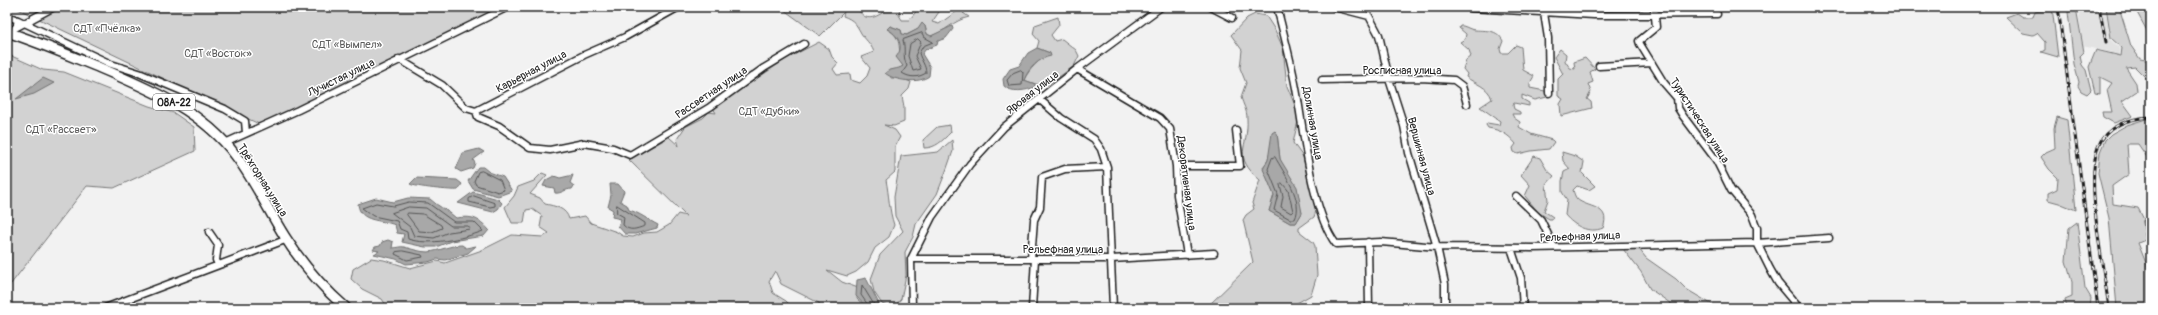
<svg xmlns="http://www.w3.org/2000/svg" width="2158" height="315" font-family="Pangolin,sans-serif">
<rect width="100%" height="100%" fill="#f2f2f2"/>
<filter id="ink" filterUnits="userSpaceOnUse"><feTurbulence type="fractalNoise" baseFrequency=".025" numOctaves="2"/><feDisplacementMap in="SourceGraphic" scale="8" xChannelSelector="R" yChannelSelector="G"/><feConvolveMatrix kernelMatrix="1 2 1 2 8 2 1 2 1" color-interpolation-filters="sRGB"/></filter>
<g filter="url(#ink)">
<path fill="#e2e2e2" d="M2078,7H2105L2110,39L2119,48L2120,55L2083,46Z"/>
<path fill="#d2d2d2" stroke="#777" fill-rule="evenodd" d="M14,7H506L261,125Z
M780,7H848L845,11L857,7C863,20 871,20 882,13V8L900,7L899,15L902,20H909L915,13L917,7H941V9L932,22L939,24L963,7H974L963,13L969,17C952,21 947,31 931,36L927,34L925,26L906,35L902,34L901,30L890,26L887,29C905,39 896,51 903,66L897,70H889L891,78H900L911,82L909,89L902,96L904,107V122L894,126L884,125L895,130L900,137L895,146V172L886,180C889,195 889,210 894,225L889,237L875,248L868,262L856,272L847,276L827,270L842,282L858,288L857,299L867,308H820L819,303L781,284L775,271L769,281L773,293L786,301L793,308H702L691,306L694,308H388L382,299L362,289L351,279L353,269L371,258L384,260L410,268L437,261L445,263L482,250L512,235L543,237L549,233L540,227L542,216L532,209L526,210L524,223H512L505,207L514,196L518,187L534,181L542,173L547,175L530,194L540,198L545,204C555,206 566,208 569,219L585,216L591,223L617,232L623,236L633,237L644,233L657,232L669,225L678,214L686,216L629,160L669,137L679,146L677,139L685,127L703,118L709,112L716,113L713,108L786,59L819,42L829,49L832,57L838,63L833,69L837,75L850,74L851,80L860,83L867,76L870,68L861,57L874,52C870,42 865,40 861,33C856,24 854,20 843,16L844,12L820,36Z
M2044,7H2052L2058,57L2041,52L2045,50V42L2037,33L2033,35L2023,33L2006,17L2017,13L2023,17H2033L2035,12L2046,10Z
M2071,7L2076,8L2084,52L2080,56L2082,65L2086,70L2091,90L2087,94L2081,91L2078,86L2079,82L2074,64L2068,12Z
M2106,7H2119L2131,46L2140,59L2151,61V83L2135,67L2126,68L2136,83L2137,91L2122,101L2133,116L2114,123L2103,117L2102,112H2112L2107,90L2112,83L2100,77V94L2095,93L2089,67L2096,50L2121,56L2122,48L2111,38Z
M2134,7H2151V38Z
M1255,14L1266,16L1275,30L1283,48L1287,86L1296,108L1298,121L1293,143L1303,157L1316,211L1314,217L1299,228V231L1313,242L1315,246L1317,275L1311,295L1290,307L1282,308H1206L1253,262L1243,220L1246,215L1254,209L1252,203L1260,180C1231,155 1249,149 1247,118C1247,110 1243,105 1241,97L1246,83L1240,68L1242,50L1231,35L1247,18ZM1275,131L1277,133L1280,159L1302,213L1296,223H1290L1269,211L1274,195L1263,167L1268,160Z
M1058,17L1059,25L1051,35L1055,41L1062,39L1076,50L1079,56L1074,66L1048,85H1039L1024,80C1029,69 1040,59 1050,53L1037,48L1039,41L1033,34L1035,25Z
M1463,26C1467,27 1471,30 1475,30C1487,31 1497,29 1503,41L1500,49L1501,53H1508L1516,45L1521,47L1523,70L1534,76L1530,83V88L1545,91L1549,95L1547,97L1535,100L1522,95V99L1529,103V106L1514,103L1513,105L1514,109L1520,112V114H1512L1514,118L1520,122L1519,127L1531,134L1552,140L1554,142L1549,149L1531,151L1518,154L1514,152L1513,148L1516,144C1508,134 1500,130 1488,128L1486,125L1487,123L1499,125L1500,121L1480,107L1492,99C1488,86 1475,84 1466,77L1467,74L1463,69L1466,60L1471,56L1469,50L1460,42L1465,39L1466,34L1459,28L1460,26Z
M1560,49L1566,54L1565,61L1570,68L1575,69L1574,62L1585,58L1595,69L1590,72L1593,82L1588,84L1591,92L1587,99L1591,102L1592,108L1561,116L1560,104L1563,99L1558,96V79L1563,74L1554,57Z
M7,54L43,70L64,72L149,106L174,113L194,127L195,151L114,188L87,186L7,289Z
M2057,117L2067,120L2076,210L2059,203L2048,200V193L2057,189L2058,178L2049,169L2041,157L2046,152L2055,148L2054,128Z
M2146,119L2151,120V163L2138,144H2127L2129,174L2112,186L2113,204L2138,208L2150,231V238L2138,243L2150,273L2151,303L2150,308H2117L2109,218L2098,173L2100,152L2105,140L2111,134L2127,125Z
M950,125L951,132C942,141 936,148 924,148L923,140L937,127Z
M952,140L953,151L946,171L937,194L916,224L913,237L905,252L906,275L901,299L893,308L882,304L874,292L871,279L880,255L903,231L895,216L894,197L901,156L938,152Z
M1562,152L1575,156L1584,162L1582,173L1595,186L1589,190L1577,186L1573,190C1574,193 1575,197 1577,199C1586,208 1612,205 1603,228C1589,234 1574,226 1565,215L1567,200L1562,192V181L1564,172L1570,169L1563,161Z
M1534,156L1540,158L1547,170L1554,176L1546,185L1548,200L1544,211L1553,217L1552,219H1549L1538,212L1525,196L1530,185L1521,175Z
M2077,222L2085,288L2091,298L2090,308H2067L2065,300L2072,297V282L2066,261L2069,228Z
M1626,248L1639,249L1646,258L1676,279L1686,289L1718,308H1677L1650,289L1641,272L1623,249Z"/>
<path fill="#a8a8a8" stroke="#707070" d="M922,23L925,26L927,34L931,36L952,26L953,29L946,38L938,41L937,45L926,49L922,54L930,67L929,76C919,84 894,81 885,73C891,68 897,70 903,66L896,57C905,47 898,34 887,29L890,26L901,30L902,34L907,35L918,29Z
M1037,48L1050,53L1051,56C1039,58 1028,69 1024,80L1035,84V87C1026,91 1011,93 1004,86L1003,79L1010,69L1019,66L1028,53Z
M43,78L54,83L34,94L16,99Z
M1275,131L1277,133L1280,159L1297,187L1302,213L1296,223H1290L1269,211L1274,195L1263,169L1268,160L1272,133Z
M479,149L484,152L473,160L475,163L473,168L461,172L456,169L463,153Z
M478,167H483L489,172L503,177L512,191L498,196L473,189L468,181Z
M573,175L570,183L574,186L572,189C565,189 561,194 555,193L554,188L543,186L546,180L554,176L560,178Z
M416,178L457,180L462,184L458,190C453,191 414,187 410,184Z
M610,184H618L624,191L620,201L627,205L629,210C640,213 648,220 658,225L657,228L635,234H625L618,226L621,219L612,217L613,210L608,207L611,195Z
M473,192L498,199L502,203L498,209L493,212L458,203Z
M376,198L393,202L408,198L430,199C438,207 448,210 456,218C471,216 478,217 489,230L484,236L451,241L436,247H425L402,242L404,234L397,233L395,225C381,219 360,223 358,204Z
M388,240L393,242L392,248C396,248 401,246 404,247C412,249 420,252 428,252C440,251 450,245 462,245L466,248L476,246L468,253L445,260L437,259L428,262L406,264L396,259L374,254L379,251L373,250L375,247L380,246L382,242Z
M866,278L881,308H867L856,296L857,280Z"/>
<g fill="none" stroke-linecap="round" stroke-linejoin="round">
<path stroke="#545454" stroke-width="1" d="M922,33L924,37L933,42L923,46L919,53C921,61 926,65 926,73C918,78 910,78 902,73L907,66C902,56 906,50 903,40Z
M918,39L921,42L915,56L921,69L913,71L908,56L910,44Z
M1021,70L1023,72L1022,85L1009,86L1007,80L1013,73Z
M1275,157C1284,173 1304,201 1295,219H1290L1274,210L1278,194L1268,169L1272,158Z
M482,171L500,180L504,190L498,192L476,185L474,181L478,172Z
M1282,183L1288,190L1293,211L1291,213L1281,207L1283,196L1280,185Z
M474,196L495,203V206L490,207L469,202V199Z
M409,202L428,203L454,222H474L483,231C463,239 428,246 408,239L407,232L400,229L397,221L373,216L362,208L376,203L393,206Z
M617,205L645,223V226C636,229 630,232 623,225L624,217L617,213Z
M409,207L426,208L451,226H468L470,229L449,232L434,238L414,236L410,227L392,213Z
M408,213L423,214L441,225L442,228L432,232L419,231L407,215Z
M403,251L422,255L423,257L407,260L395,254L396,252Z
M870,308L861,295L862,285L876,308"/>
<path stroke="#707070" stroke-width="1.5" d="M2145,7L2151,15
M2151,218L2143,221L2151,266"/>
<defs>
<path id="minor" d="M1211,7L1232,18
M1277,7C1284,36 1292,64 1297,94C1304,134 1312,213 1336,244L1381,242L1437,247L1532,248L1757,243L1829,238
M1334,7L1369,16L1379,35L1389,79L1404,126L1409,153L1437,247L1445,284V308
M1543,7L1548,38L1549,93
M1654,7L1656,27L1639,41L1640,44L1664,83L1677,98L1678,108L1683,116L1716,160L1731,190L1752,215L1757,228V243L1770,269L1778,283L1799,308
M1471,8L1594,15L1717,14
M7,16L18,20L17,24
M18,20L111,64L139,73L225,109L245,121L246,133
M15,28L54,7
M399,59L442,85L466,108L476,111L584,55L625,37L679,7
M1599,66L1652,63
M1077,69L1160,118L1170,129L1176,166L1177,195L1187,255
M1322,80L1421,78L1454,80L1462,86L1467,104
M1039,99L1061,118L1094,139L1101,149L1107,167L1113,308
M476,111L478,117L499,126L530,148L550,150L584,143L613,148L630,155L710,107L764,68L804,44
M225,143L298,110L508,7
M1176,166H1240L1236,130
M1516,196L1541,220L1554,247
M209,232L218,245L216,260L218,265
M1368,242L1369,308
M1511,248L1521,278L1523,308
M911,259H1111L1214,253
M1031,259L1034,220L1040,207L1042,177L1065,169L1107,167
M105,308L285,240
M912,308L911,259L932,217L970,164L1004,127L1077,69L1161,7
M1032,308L1035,259"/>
<path id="highway" d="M7,32C38,42 68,55 98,67C149,89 202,110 236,156C255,181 268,210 285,237C302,264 322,287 346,308"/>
</defs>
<use href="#minor" stroke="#1c1c1c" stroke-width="9"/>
<use href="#highway" stroke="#1c1c1c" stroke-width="12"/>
<use href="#minor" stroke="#fff" stroke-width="6"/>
<use href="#highway" stroke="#fff" stroke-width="9"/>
<defs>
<path id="rail" d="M2058,7L2098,308
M2099,7L2106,42
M2109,308C2104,269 2085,182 2098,147C2106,125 2131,118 2151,117"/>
</defs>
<use href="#rail" stroke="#1c1c1c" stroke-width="3"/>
<use href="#rail" stroke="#fff" stroke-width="1.5" stroke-dasharray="4.5" stroke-linecap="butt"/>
</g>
</g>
<g text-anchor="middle" stroke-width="3" stroke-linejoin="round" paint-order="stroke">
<rect fill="#fff" stroke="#606060" stroke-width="1" x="153" y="94" width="42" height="16" rx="3"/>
<g font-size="10" font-weight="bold" fill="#1c1c1c">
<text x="174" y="106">08А-22</text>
</g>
<g font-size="11" fill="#5c5c5c" stroke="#fff">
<text x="107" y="32">СДТ «Пчёлка»</text>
<text x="347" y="48">СДТ «Вымпел»</text>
<text x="218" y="57">СДТ «Восток»</text>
<text x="769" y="115">СДТ «Дубки»</text>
<text x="61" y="133">СДТ «Рассвет»</text>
</g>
<g font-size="11" fill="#1c1c1c" stroke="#fff">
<text x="1402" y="74">Росписная улица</text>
<text transform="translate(531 71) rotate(-28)" y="4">Карьерная улица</text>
<text transform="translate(341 77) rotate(-26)" y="4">Лучистая улица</text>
<text transform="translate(711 92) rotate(-34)" y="4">Рассветная улица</text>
<text transform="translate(1032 92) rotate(-38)" y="4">Яровая улица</text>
<text transform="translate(1700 120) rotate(57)" y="4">Туристическая улица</text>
<text transform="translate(1313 123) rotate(80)" y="4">Долинная улица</text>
<text transform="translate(1422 156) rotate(75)" y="4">Вершинная улица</text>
<text transform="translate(263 180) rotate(58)" y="4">Трёхгорная улица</text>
<text transform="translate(1187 183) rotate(83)" y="4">Декоративная улица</text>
<text transform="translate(1580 236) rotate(-2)" y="4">Рельефная улица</text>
<text x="1063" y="253">Рельефная улица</text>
</g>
</g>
<rect width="2158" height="315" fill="none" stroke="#fff" stroke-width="24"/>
<rect x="12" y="12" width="2134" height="291" fill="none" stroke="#1c1c1c" stroke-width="1.5" filter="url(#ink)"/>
</svg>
